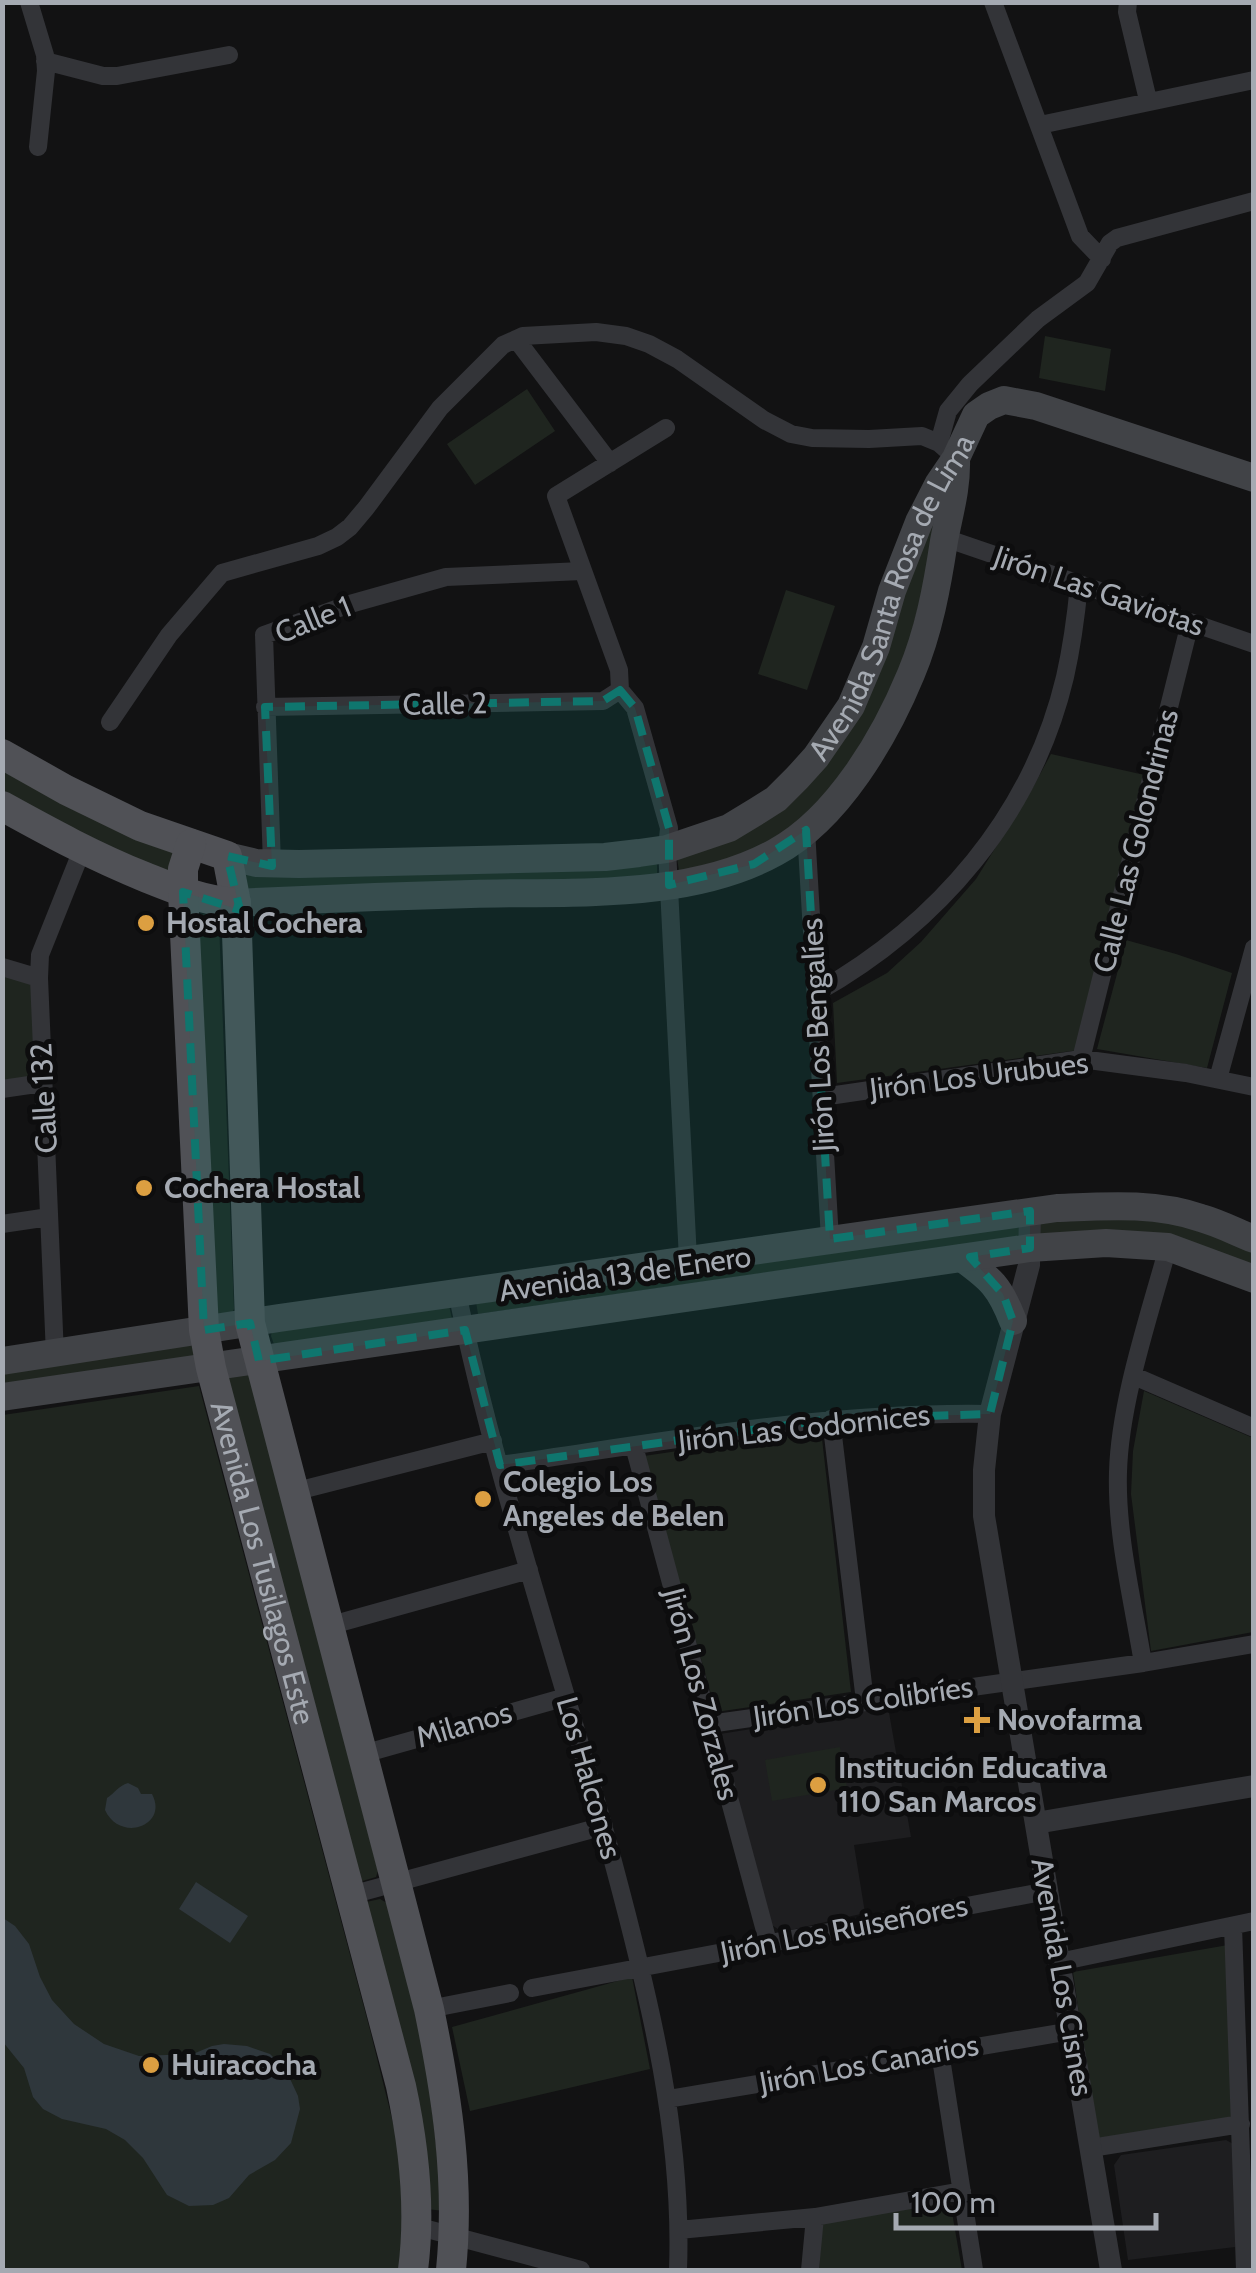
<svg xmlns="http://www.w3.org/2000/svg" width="1256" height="2273" font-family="Cabin,sans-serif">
<rect width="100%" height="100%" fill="#121213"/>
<path fill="#1e1e20" d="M888,1707L911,1837L854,1845L865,1913L782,1932L772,1925L720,1734Z
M1226,2140L1235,2145V2247L1128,2260L1114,2165L1121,2155Z"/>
<path fill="#1f251f" d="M1045,336L1111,349L1105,391L1039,378Z
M527,389L555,431L475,485L447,444Z
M950,483L896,693L818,809L749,857L679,871L677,858L803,784L914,545Z
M786,590L835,606L807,690L758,674Z
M1051,754L1149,776L1079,1050L837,1083L833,1003L887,973L921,942L976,879L1032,789Z
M3,769L176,852L167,876L3,797Z
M655,861L657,865V879L252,892L245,886L246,873Z
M199,914L213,915L218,919L219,923L234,1309L232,1313L215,1318L194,917Z
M1126,940L1176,954L1232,973L1207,1068L1097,1049Z
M3,975L33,983L37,1075L3,1081Z
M1162,1217L1253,1246V1269L1040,1236V1221Z
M1022,1222L1023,1236L478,1314L476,1302Z
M449,1305L452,1319L275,1347L271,1336L272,1330Z
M189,1341L197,1356L3,1390L2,1368Z
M248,1371L378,1871L376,1877L359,1882L226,1373Z
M199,1386L370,2030L400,2151L406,2203L402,2270H3V1415Z
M1144,1391L1253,1438V1632L1151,1651L1131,1494L1133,1451Z
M821,1430L851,1692L716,1712L644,1456Z
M840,1747L847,1788L772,1801L765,1760Z
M380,1899L387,1903L423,2025L443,2211L420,2208L366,1902Z
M1228,1945L1237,2117L1167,2130L1097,2138L1073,1972Z
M632,1977L650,2069L470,2111L452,2027Z
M950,2201L962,2270H819L822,2222Z"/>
<path fill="#2f373c" d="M128,1783L138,1788L141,1794H152C169,1826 120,1843 105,1810L107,1798C115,1793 118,1786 128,1783Z
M196,1882L248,1916L230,1943L179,1909Z
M3,1918L15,1926L29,1944L40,1977L52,2000L74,2024L104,2044L139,2056L193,2054L212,2046L224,2044L247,2046L270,2054L286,2070L298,2096L300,2109L291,2143L275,2160L249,2175L229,2198L213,2205L189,2206L167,2195L143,2158L125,2140L106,2129L62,2119L43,2109L33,2097L24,2068L3,2042Z"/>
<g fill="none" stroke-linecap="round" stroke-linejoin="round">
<path stroke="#333438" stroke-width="18" d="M29,2L45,55L46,71L38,147
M993,2L1080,236L1102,259
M1128,2L1127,12L1148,100
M45,61L103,76H117L229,55
M1040,125L1254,80
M516,339L610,463
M666,428L556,496L619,670L620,690L635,708L669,828L667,849L688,1259
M939,443L948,411L970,384L1038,319L1087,283L1110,243L1117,238L1254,201
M945,538L1254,644
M265,707L603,701L620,690
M110,722L169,635L222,573L318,546L337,537L350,527L366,508L440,408L503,345L523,336L596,332L626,336L649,344L677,359L764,420L791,434L812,438L869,439L922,436L939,443L956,458
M806,830L830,1239
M272,864L264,635L350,604L446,577L582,571
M2,967L39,978
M816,993C938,924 1032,816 1065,677C1072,646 1076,616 1079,585
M1081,1059L1190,623
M1218,1079L1254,948
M2,1089L43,1083
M822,1097L1081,1059L1186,1073L1254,1087
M2,1224L49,1217
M457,1292C497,1487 564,1676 615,1869C650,2000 683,2134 678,2270
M55,1355L39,978L40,955L82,850
M1134,1376L1254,1428
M831,1419L865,1701
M634,1446L768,1942
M500,1465C662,1442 825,1411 990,1414
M293,1492L493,1441
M328,1626L529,1570
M1143,1663C1133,1602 1116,1534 1118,1472C1120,1401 1149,1317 1168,1247
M709,1724L1143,1663L1254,1644
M363,1754L566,1697
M351,1895L604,1826
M1233,1926L1245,2270
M1059,1962L1254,1921
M532,1988L1047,1891
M429,2009L510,1993
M940,2052L974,2270
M668,2099L1071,2031
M1091,2148L1241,2124
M416,2226L581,2270
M679,2230L815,2217L962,2191
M810,2270L815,2217"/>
<path stroke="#333438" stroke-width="22" d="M1030,1211L1029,1265L990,1414L984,1470V1516L1111,2270
M1036,1823L1254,1786"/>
<g stroke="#414347" stroke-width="28">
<path id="s1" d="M227,856L256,863L299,864L605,857L639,853L667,849L729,828L757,811L776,799L797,778L816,757L851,706L876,647L892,591L919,522L939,483L956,458L976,415L989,406L1004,400L1036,406L1254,478"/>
<path d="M236,903C314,899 392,896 471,894C569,891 688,901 776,852C838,818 885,737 911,674C929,631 937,587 944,541C949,514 957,488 956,459"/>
<path d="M962,1258C991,1279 1000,1287 1013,1321"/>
<path d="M2,1361L279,1318L1057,1208C1105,1206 1155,1202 1201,1218C1219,1223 1236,1232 1254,1239"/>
<path d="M2,1397L1030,1248L1106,1243L1168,1247L1254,1279"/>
</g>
<g stroke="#505156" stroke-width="30">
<path d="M2,754L66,790L140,826L227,856L236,903L250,1323L429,2009C447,2096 460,2181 451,2270"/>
<path d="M2,806C49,832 95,857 145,877C175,889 203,901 236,903"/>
<path id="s2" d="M191,844L183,869V892L204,1330L211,1368L401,2086C414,2146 421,2209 413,2270"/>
</g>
</g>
<path fill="#0f766e" fill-opacity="0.2" stroke="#0f766e" stroke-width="8" stroke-dasharray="20 12" stroke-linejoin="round" d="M620,690L635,708L669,828V885L754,864L806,830L830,1239L1030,1211V1248L970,1257L1003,1294L1013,1321L990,1414L831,1419L500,1465L465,1330L259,1361L250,1323L204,1330L183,892L240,910L227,856L272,866L265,707L603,701Z"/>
<g fill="#dc9f41" stroke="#0d0d0e" stroke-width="4">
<circle cx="146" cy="923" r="10"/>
<circle cx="144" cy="1188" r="10"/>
<circle cx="483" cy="1499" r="10"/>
<path d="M972 1705h10v10h10v10h-10v10h-10v-10h-10v-10h10z"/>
<circle cx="818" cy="1785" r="10"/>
<circle cx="151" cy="2065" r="10"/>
</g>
<g text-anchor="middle" stroke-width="10" stroke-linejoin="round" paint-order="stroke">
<g font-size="30" fill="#a5aab2" stroke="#0d0d0e">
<text transform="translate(1099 591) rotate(19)" y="10">Jirón Las Gaviotas</text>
<text transform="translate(313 620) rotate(-22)" y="10">Calle 1</text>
<text dy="10" stroke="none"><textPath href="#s1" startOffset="798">Avenida Santa Rosa de Lima</textPath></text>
<text transform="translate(445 704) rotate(-1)" y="10">Calle 2</text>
<text transform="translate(1136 841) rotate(-76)" y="10">Calle Las Golondrinas</text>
<text transform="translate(818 1035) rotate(-93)" y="10">Jirón Los Bengalíes</text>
<text transform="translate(979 1076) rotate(-7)" y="10">Jirón Los Urubues</text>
<text transform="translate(44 1098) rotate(-93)" y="10">Calle 132</text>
<text transform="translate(625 1274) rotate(-8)" y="10">Avenida 13 de Enero</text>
<text transform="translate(804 1428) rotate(-6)" y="10">Jirón Las Codornices</text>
<text dy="10" stroke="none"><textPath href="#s2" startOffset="728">Avenida Los Tusilagos Este</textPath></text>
<text transform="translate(701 1694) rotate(75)" y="10">Jirón Los Zorzales</text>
<text transform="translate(863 1702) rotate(-8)" y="10">Jirón Los Colibríes</text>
<text transform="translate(464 1725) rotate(-16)" y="10">Milanos</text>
<text transform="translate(589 1778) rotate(74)" y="10">Los Halcones</text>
<text transform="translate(844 1929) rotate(-11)" y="10">Jirón Los Ruiseñores</text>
<text transform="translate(1062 1977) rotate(80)" y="10">Avenida Los Cisnes</text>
<text transform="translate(869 2064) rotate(-10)" y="10">Jirón Los Canarios</text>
</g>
<g font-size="30" font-weight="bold" fill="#a5aab2" stroke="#0d0d0e" text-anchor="start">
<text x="166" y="933">Hostal Cochera</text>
<text x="164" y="1198">Cochera Hostal</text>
<text x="503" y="1492">Colegio Los<tspan x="503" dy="34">Angeles de Belen</tspan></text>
<text x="997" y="1730">Novofarma</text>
<text x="838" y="1778">Institución Educativa<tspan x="838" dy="34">110 San Marcos</tspan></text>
<text x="171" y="2075">Huiracocha</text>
</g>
</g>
<rect width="1256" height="2273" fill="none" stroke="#a5aab2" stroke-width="10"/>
<path d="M896 2213v15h260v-15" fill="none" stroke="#a5aab2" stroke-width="5"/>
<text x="911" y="2213" font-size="30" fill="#a5aab2" stroke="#0d0d0e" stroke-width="8" paint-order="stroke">100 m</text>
</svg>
